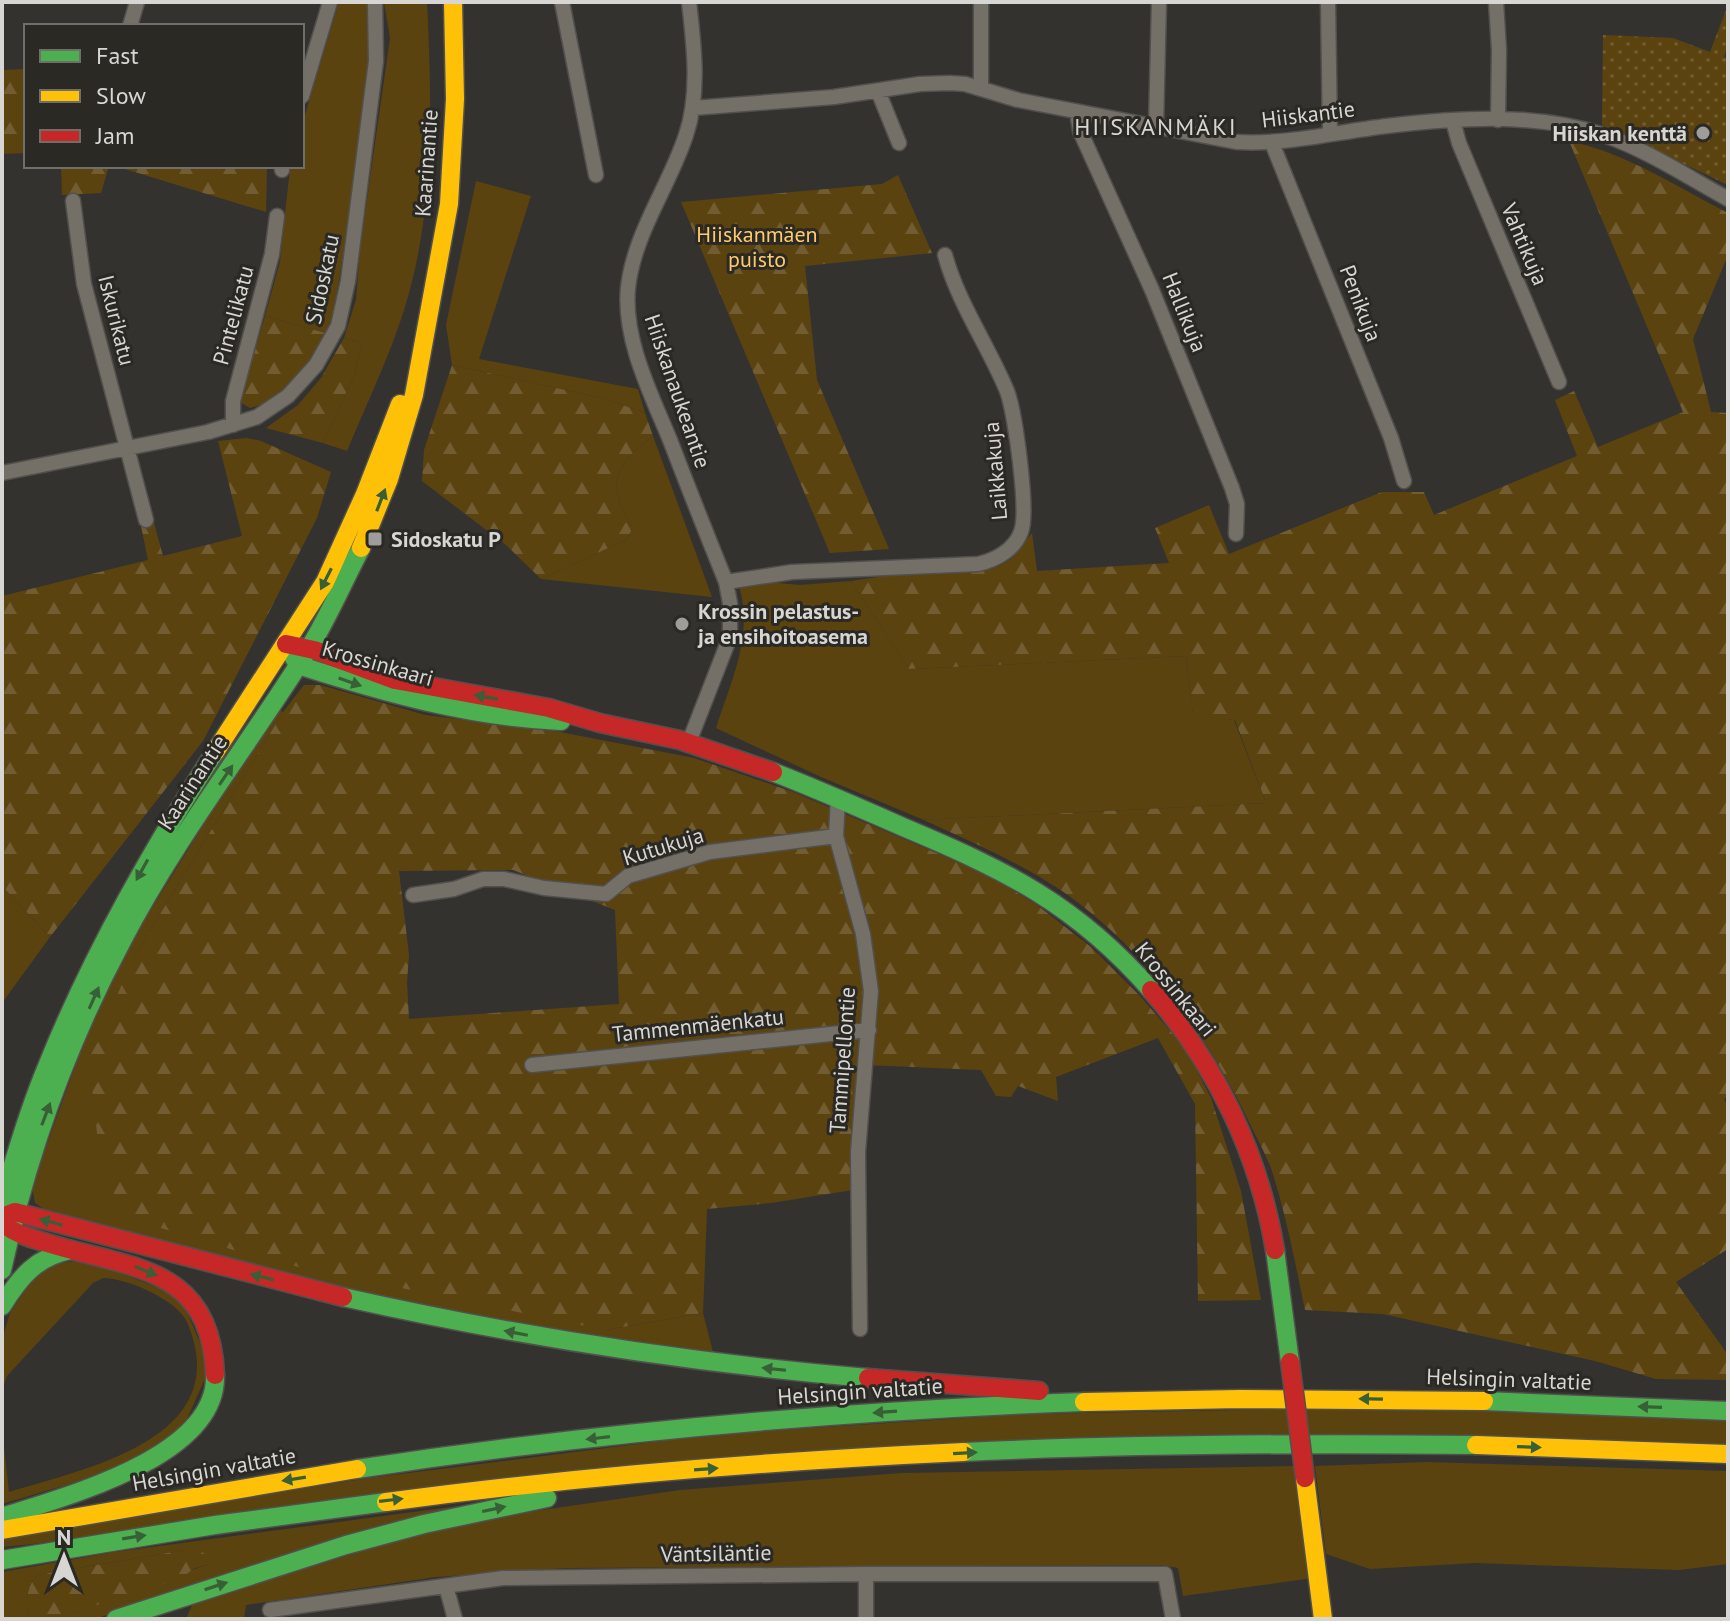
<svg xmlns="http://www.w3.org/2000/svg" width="1730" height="1621" font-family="'PT Sans',sans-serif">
<defs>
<pattern id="forest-firs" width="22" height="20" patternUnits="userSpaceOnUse" patternTransform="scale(2)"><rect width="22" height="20" fill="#5b4310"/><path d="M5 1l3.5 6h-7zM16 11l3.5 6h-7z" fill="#725d32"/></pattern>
<pattern id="park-dots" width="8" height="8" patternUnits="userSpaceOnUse" patternTransform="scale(2)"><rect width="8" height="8" fill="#5b4310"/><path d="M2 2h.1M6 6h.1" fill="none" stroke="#725d32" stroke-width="1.8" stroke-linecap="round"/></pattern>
</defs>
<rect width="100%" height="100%" fill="#34322f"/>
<path fill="#5b4310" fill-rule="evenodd" d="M339,2H367C375,50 363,101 357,150C349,211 342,273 329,334L265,316L280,262L289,177L291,166H302V125Z
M384,2H427C432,104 435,212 404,310C389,358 366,405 347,451L323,443L354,376L362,343L344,338L356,300L360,249L390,38Z
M476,181L531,196L479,359L638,389L645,413L606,399L452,365L446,325Z
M653,436L712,597L541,579L626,540L633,528C604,485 615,465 653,436Z
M757,581L800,585L851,581L909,669L1186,656L1193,714L1234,720L1266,803L924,820L821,777L716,728C731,681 754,635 739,586Z
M275,709L283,712L134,957L606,1330L703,1313L713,1352L605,1339L399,1302L44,1209L35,1203L32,1187L37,1172L81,1050L126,950Z
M2,886L50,937L2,1003Z
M85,1259L169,1292L183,1302L210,1367L184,1426L117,1470L2,1504V1430L9,1492C88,1468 237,1438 187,1322C177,1300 127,1278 103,1278L93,1283L7,1376L2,1390V1340L10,1313L41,1267Z
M1412,1407L1728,1420V1444L1108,1437L2,1547V1538L369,1478L717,1434L1028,1414Z
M1427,1462L1728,1471V1564L1679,1570L1475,1563L1370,1569L1326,1554L1315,1466Z
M1294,1466L1313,1578L1183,1596L1178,1568L1161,1565L567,1568L436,1577L246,1605L244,1619H186L193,1603L454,1523L680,1490L902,1473Z
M473,1504L94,1619H2V1572L115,1552ZM185,1550L209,1564L69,1614L29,1616C25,1602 27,1586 37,1575Z"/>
<path fill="url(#forest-firs)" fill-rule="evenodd" d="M26,69V153L2,154V70Z
M1569,141C1626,153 1677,187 1728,213V255L1693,339L1711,412L1728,413V1096L1724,1099L1728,1107V1249L1676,1282L1728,1355V1380L1656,1379L1595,1361L1383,1314L1305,1310C1295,1262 1286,1214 1271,1168C1265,1153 1257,1138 1250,1124C1210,1040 1153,961 1080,904C1033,868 978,845 924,820L1266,803L1235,720L1193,715L1186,656L909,669L851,581L905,573L975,572L999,566L1011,559L1032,533L1037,571L1169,563L1155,528L1209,505L1229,554L1382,492H1424L1434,515L1577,456L1555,400L1574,391L1598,447L1683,412Z
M61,166H109L101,193L62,195Z
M115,166L267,167L266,212Z
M898,175L932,253L805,266L817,380L889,549L830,553L681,202L882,184Z
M265,316L329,334C311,367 288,399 250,408L240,402Z
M344,338L362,343L354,376L323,443L266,428L298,405L321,378Z
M452,365L606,399L645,413L653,436C615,465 604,485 633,528L626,540L541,579L506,545L422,481L424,450Z
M247,438L261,441L331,472L317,518L203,741L50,937L2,886V596L148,560L141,526L154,523L163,556L242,536L218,441Z
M304,685H320L425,715L560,732L694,758L793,792L986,874L1037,905L1091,947L1139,995L1186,1049L1211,1098L1241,1191L1261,1300L1198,1301L1195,1104L1158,1038L1056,1077L1058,1101L1018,1086L1011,1097L996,1096L981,1070L866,1065L859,1189L771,1203L707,1209L703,1313L606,1330L270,1261L131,1219L117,1204L98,1142L89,1059L134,957L283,712ZM513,870L615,910L619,1004L409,1019L407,982L409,955L399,871Z
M185,1550L201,1551L210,1558L209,1564L193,1569L183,1577L69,1614L35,1619L29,1616C25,1602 27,1586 37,1575Z"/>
<path fill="url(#park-dots)" d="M1728,5V45L1724,57L1728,59V185L1602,125L1603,35L1673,38L1710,52Z"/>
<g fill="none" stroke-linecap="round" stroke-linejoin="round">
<defs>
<path id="street" d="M562,2L596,175
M689,2C694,45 700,94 686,135C669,187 634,233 628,288C623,339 651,394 670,440C688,487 707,535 726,582L730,603V637L689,742
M981,2V89
M1328,2L1330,134
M1496,2L1499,50L1498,120
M130,26L137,2
M878,91L899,143
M302,96L330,2
M693,108L834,97L920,84L950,83L965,84L1018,100L1236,142C1287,145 1336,132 1387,126C1456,118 1536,112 1604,135C1647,150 1688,177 1728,199
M1077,112L1080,131L1152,290L1232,488L1237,504L1236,534
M1453,121L1459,143L1559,382
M1156,127L1159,2
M1272,143L1391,438L1404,481
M282,170V166
M73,201L84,284L146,520
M233,425V401L272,254L277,216
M2,473L208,432L257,417L288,396L316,365L338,326L348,281L376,61L375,2
M726,582L792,572L978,564C996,560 1014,550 1021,532C1029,512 1015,412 1007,391C988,345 958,303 945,255
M838,798L836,836L863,934L871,991L858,1152L860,1329
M413,895L454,889L483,879H504L544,888L606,894L628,876L710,852L836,836
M532,1065L869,1030
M446,1586L455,1619
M270,1610L503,1578L866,1574H1165L1173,1619
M866,1619V1574"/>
<path id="fast" d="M293,656L298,665C385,693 470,717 561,721
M773,772C817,789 860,808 903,827C1005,870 1076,904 1151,990
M2,1203C15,1156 29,1109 48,1064C92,955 151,851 215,752
M1275,1250L1290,1362
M2,1270C27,1156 67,1044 122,941C175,839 247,747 308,650C328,618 343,582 361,548
M343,1297C516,1336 690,1363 868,1378
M2,1306C20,1277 36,1257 71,1250
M1484,1401L1728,1411
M964,1452C1135,1444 1305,1443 1476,1445
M357,1469C598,1432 840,1411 1084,1402
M2,1517C63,1497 218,1457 215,1375
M2,1560L215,1525L386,1502
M116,1619L346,1545L424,1524L547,1498"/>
<path id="slow" d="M361,548L389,479L414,395L449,204L455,99L453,2
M215,752L325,582L365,494L400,404
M1084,1402L1240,1399L1484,1401
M1476,1445L1728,1454
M1305,1478L1323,1619
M386,1502C578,1476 771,1461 964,1452
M2,1530L357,1469"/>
<path id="jam" d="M286,644L314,650L395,680L549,708L600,723L680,740L773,772
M1151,990C1216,1064 1259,1154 1275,1250
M2,1217L15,1212L343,1297
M2,1223C15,1234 31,1238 47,1243C130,1269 211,1265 215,1375
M868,1378L1039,1391"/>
</defs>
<use href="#street" stroke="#51504d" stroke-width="17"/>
<use href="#fast" stroke="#51504d" stroke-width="21"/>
<use href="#slow" stroke="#51504d" stroke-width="21"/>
<use href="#jam" stroke="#51504d" stroke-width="21"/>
<use href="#street" stroke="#757067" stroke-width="14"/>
<use href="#fast" stroke="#4caf50" stroke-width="18"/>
<use href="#slow" stroke="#ffc107" stroke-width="18"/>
<use href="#jam" stroke="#c62828" stroke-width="18"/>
<defs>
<path id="jam-bridge" d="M1290,1362L1305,1478"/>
</defs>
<use href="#jam-bridge" stroke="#51504d" stroke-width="21" stroke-linecap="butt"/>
<use href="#jam-bridge" stroke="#c62828" stroke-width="18"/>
</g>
<defs><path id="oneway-solid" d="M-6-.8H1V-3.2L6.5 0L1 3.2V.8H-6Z" transform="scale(2)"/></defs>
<g fill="#385f36">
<use href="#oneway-solid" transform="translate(381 500) rotate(-69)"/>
<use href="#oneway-solid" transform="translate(326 579) rotate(117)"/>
<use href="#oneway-solid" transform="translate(350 682) rotate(19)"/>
<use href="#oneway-solid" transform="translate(486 697) rotate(-170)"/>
<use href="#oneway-solid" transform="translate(226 775) rotate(-56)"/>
<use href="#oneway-solid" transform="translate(142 870) rotate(119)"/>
<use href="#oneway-solid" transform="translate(94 998) rotate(-66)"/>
<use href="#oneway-solid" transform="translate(46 1114) rotate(-69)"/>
<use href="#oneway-solid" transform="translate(51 1222) rotate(-165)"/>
<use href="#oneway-solid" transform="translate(146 1271) rotate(22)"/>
<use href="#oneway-solid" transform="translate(262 1277) rotate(-166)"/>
<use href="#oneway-solid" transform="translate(516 1333) rotate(-169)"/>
<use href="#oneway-solid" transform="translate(774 1369) rotate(-174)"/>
<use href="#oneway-solid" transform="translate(1371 1399) rotate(-179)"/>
<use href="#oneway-solid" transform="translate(1650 1407) rotate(-178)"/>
<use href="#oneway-solid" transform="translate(885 1412) rotate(176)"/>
<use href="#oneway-solid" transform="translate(598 1438) rotate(173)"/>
<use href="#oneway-solid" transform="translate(1529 1447) rotate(2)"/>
<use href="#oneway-solid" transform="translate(965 1453) rotate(-3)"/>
<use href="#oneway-solid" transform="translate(706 1469) rotate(-4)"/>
<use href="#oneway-solid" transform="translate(294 1479) rotate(171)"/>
<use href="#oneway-solid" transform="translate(391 1500) rotate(-7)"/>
<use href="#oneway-solid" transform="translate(494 1509) rotate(-12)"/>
<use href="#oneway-solid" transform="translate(134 1537) rotate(-9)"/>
<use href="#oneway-solid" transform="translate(216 1586) rotate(-18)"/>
</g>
<g fill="#9f9d9a" stroke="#2b2924" stroke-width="3">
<circle cx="1703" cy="133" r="8"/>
<rect x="367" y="531" width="16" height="16" rx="4"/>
<circle cx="682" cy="624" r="8"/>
</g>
<g text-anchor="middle" stroke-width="6" stroke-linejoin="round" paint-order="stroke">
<g font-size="22" fill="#d8d6d3" stroke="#2b2924">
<text transform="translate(1308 114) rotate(-7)" y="8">Hiiskantie</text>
<text transform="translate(426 163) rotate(-86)" y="8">Kaarinantie</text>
<text transform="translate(1525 244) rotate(67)" y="8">Vahtikuja</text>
<text transform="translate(322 279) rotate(-78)" y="8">Sidoskatu</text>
<text transform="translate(1361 303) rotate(69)" y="8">Penikuja</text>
<text transform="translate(1185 312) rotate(68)" y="8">Hallikuja</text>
<text transform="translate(233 315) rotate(-75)" y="8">Pintelikatu</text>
<text transform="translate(117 320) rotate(76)" y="8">Iskurikatu</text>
<text transform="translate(678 391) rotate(71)" y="8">Hiiskanaukeantie</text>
<text transform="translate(995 471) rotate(-95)" y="8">Laikkakuja</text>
<text transform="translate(378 663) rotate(16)" y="8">Krossinkaari</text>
<text transform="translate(192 782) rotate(-57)" y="8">Kaarinantie</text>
<text transform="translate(663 846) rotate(-17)" y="8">Kutukuja</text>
<text transform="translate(1176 989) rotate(51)" y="8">Krossinkaari</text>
<text transform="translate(698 1025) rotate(-6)" y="8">Tammenmäenkatu</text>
<text transform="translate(842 1060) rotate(-86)" y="8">Tammipellontie</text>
<text transform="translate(1509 1379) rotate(2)" y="8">Helsingin valtatie</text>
<text transform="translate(860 1391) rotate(-4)" y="8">Helsingin valtatie</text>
<text transform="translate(214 1469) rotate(-10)" y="8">Helsingin valtatie</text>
<text transform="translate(716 1553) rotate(-1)" y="8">Väntsiläntie</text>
</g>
<g font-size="22" font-weight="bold" fill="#d8d6d3" stroke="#2b2924" text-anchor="start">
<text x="1687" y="141" text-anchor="end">Hiiskan kenttä</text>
<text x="391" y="547">Sidoskatu P</text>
<text x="698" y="619">Krossin pelastus-<tspan x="698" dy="25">ja ensihoitoasema</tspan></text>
</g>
<g font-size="22" fill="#ffcb6a" stroke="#2b2924">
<text x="757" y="242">Hiiskanmäen<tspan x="757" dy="25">puisto</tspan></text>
</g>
<g font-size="24" letter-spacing="2" fill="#d8d6d3" stroke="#2b2924">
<text x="1156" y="135">HIISKANMÄKI</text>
</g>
</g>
<rect width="1730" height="1621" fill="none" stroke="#d8d6d3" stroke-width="8"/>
<rect x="24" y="24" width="280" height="144" fill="#2b2924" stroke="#706e6a" stroke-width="2"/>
<rect x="40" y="50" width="40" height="12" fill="#4caf50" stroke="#706e6a" stroke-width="2"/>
<text x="96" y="64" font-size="24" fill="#d8d6d3">Fast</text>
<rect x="40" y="90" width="40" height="12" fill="#ffc107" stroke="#706e6a" stroke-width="2"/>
<text x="96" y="104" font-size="24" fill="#d8d6d3">Slow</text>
<rect x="40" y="130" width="40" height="12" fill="#c62828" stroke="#706e6a" stroke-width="2"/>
<text x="96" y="144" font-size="24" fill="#d8d6d3">Jam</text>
<g transform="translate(64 1557)" stroke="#2b2924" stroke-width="6" paint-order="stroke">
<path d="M0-6L14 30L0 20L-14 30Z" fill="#d8d6d3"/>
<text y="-12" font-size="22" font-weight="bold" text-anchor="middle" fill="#d8d6d3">N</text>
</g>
</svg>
